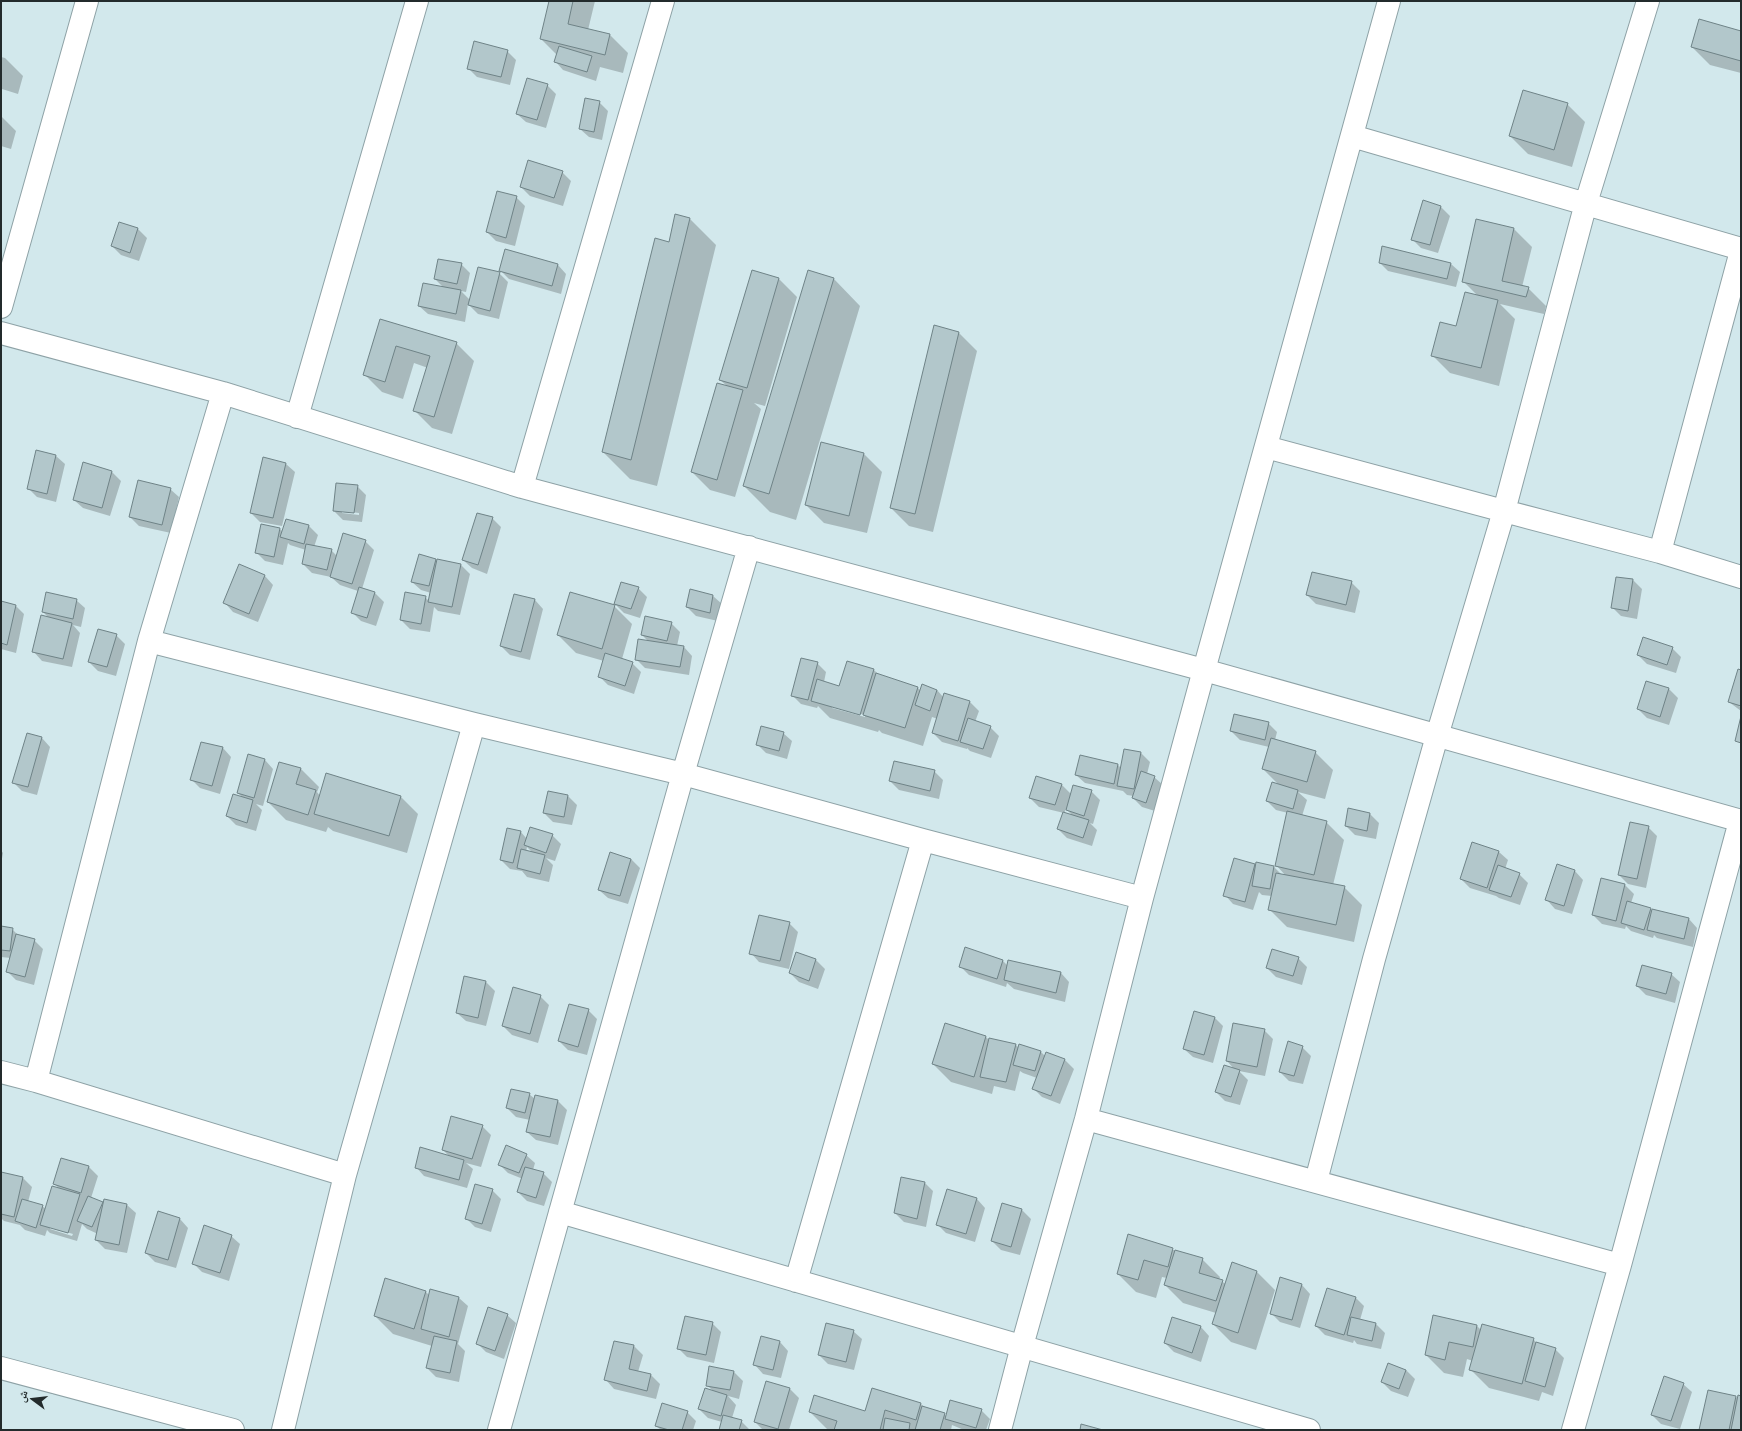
<svg xmlns="http://www.w3.org/2000/svg" width="1742" height="1431" font-family="'PT Sans Narrow','Noto Naskh Arabic',sans-serif">
<rect width="100%" height="100%" fill="#d2e8ec"/>
<path fill="#0003" fill-rule="evenodd" d="M550,1H595L588,30L610,35L628,53L623,73L600,67L596,81L563,70L555,61L557,55L541,39Z
M1741,32V73L1710,65L1692,47Z
M507,51L516,60L510,85L477,77L468,68Z
M1,57L5,58L23,76L18,94L2,89L1,93Z
M547,85L556,94L546,128L526,122L517,114Z
M599,102L608,111L602,140L589,137L580,129Z
M1567,104L1585,122L1572,167L1528,154L1510,136Z
M1,116L16,131L11,149L1,146Z
M562,172L571,181L563,206L530,196L521,187Z
M516,197L525,206L515,246L496,241L487,232Z
M1441,207L1450,216L1438,253L1421,248L1412,239Z
M690,219L716,245L657,486L630,479L603,452Z
M120,223L138,229L147,238L139,261L121,255L112,246Z
M1514,229L1532,247L1522,287L1528,288L1546,306L1544,314L1500,304L1515,319L1499,386L1450,373L1432,355L1457,327L1478,296L1463,281Z
M1380,263L1451,264L1460,272L1456,287L1388,271Z
M461,264L470,273L466,292L461,291L471,301L499,273L508,282L499,319L478,314L468,304L465,322L428,314L419,306L444,288L435,279Z
M558,265L566,274L561,294L509,279L500,270Z
M809,271L834,279L860,306L796,520L770,512L744,486Z
M779,279L797,297L765,406L754,403L761,409L735,497L710,490L692,472L727,386L720,380Z
M381,320L456,343L474,361L452,434L432,428L414,410L428,368L414,363L403,399L382,392L364,374Z
M935,327L959,333L977,351L933,532L909,526L891,508Z
M821,443L864,454L882,472L867,533L824,523L806,505Z
M37,451L56,456L65,464L56,502L37,497L28,488Z
M286,464L295,472L282,526L260,522L251,513Z
M112,472L121,481L110,516L83,508L74,500Z
M357,486L366,495L362,522L343,520L334,511ZM342,511L359,513V515L342,513Z
M170,489L179,497L171,533L139,526L130,517Z
M492,518L501,527L487,574L472,568L463,560Z
M309,526L318,535L314,547L331,550L337,556L365,541L374,550L362,589L375,593L384,602L376,626L361,621L352,612L358,591L340,585L331,577L312,573L303,564L306,550L290,545L288,543L283,565L265,561L256,552L280,529L283,532Z
M435,560L438,562V560L461,565L470,574L460,615L438,611L434,607L430,632L410,629L401,620L425,597L429,601L431,593L421,590L412,582Z
M265,576L273,585L258,622L233,612L225,603Z
M1633,580L1642,589L1637,619L1621,616L1612,607Z
M1351,582L1360,591L1355,613L1316,604L1307,595Z
M638,588L647,597L640,618L624,613L615,604Z
M690,591L713,596L722,604L718,621L696,616L687,607Z
M76,600L85,608L81,627L73,625L80,633L72,667L42,661L34,652L50,619L43,612Z
M535,600L543,609L530,660L510,655L501,646Z
M1,602L15,605L24,614L16,653L1,649Z
M614,606L632,624L622,659L632,663L641,672L634,694L608,685L599,676L604,661L576,653L558,635Z
M671,623L680,632L677,646L684,647L692,656L689,675L645,668L636,659L649,642L642,635Z
M116,635L125,644L116,676L98,671L89,662Z
M1672,648L1681,657L1676,673L1647,664L1638,655Z
M817,663L826,672L824,682L840,687L873,669L879,675L918,688L921,691L937,690L944,698L945,694L970,702L979,711L975,722L990,727L999,736L991,758L970,751L967,748V749L942,742L933,733L938,719L932,717L923,746L882,733L879,730L878,732L830,718L818,706L817,708L801,704L792,695ZM832,706L865,715V717L832,708Z
M1741,671V704H1739V706L1741,707V711L1729,702Z
M1646,682L1669,689L1678,698L1669,725L1647,718L1638,709Z
M1268,723L1277,732L1275,740L1315,752L1333,770L1325,799L1298,792L1307,800L1302,816L1326,822L1344,840L1333,885L1344,887L1362,905L1354,942L1287,927L1269,909L1272,896L1262,895L1259,892L1253,910L1233,904L1225,895L1235,859L1257,867H1274L1282,875L1286,876L1276,865L1288,813L1276,810L1267,801L1280,786L1263,769L1269,747L1240,740L1231,731Z
M783,733L792,741L787,759L766,753L757,744Z
M42,738L50,747L37,795L22,791L13,782Z
M202,743L223,748L231,757L220,794L200,788L192,780Z
M1141,753L1150,762L1147,774L1154,777L1163,785L1155,811L1142,807L1133,798L1134,796L1127,795L1123,791L1085,783L1076,775L1118,765L1121,768Z
M265,760L273,769L263,806L256,804L262,810L256,831L236,825L227,816L244,799L238,793Z
M301,769L319,787L317,792L320,796H400L418,814L407,853L333,831L328,827L326,832L286,820L268,802Z
M934,771L943,780L939,799L899,790L890,781Z
M1061,784L1071,794L1091,791L1100,800L1093,824L1090,823L1097,830L1092,846L1067,838L1058,829L1064,813L1039,807L1030,798ZM1066,809L1074,817L1064,814Z
M549,792L568,796L577,805L572,825L553,822L544,813Z
M1349,810L1370,814L1379,823L1376,839L1355,835L1346,826Z
M1648,827L1657,836L1646,888L1628,884L1619,875Z
M520,831L527,839L552,835L561,844L555,861L546,858L553,865L549,882L527,877L522,871L510,869L501,860ZM527,847L533,853L526,852Z
M1,850L3,853L1,864Z
M1499,852L1508,860L1505,869L1519,874L1528,883L1520,905L1499,898L1496,896L1470,888L1461,879Z
M631,859L640,868L628,904L608,898L599,890Z
M1575,871L1583,880L1572,914L1555,909L1547,900Z
M1601,879L1625,885L1634,894L1631,903L1650,909L1653,912L1689,919L1697,928L1693,947L1657,938L1654,935L1653,938L1631,931L1626,926L1625,929L1602,924L1593,915Z
M789,923L798,932L789,969L759,962L751,953Z
M1,927L12,929L19,936L34,940L43,949L34,985L16,980L7,971L11,958L1,957Z
M797,953L816,960L825,969L818,989L799,982L790,973Z
M1298,958L1307,967L1302,985L1276,977L1267,968Z
M1003,961L1008,966L1061,973L1069,982L1065,1002L1014,989L1007,983L1006,987L969,975L960,966Z
M1671,974L1680,982L1675,1003L1646,995L1637,986Z
M486,982L495,991L486,1026L466,1021L457,1013Z
M540,996L549,1005L538,1043L512,1035L503,1026Z
M588,1010L597,1019L587,1055L568,1050L559,1041Z
M1215,1018L1223,1026L1213,1063L1193,1057L1184,1049Z
M945,1024L986,1037L989,1040L1015,1044L1019,1048L1041,1052L1045,1056L1046,1053L1065,1060L1074,1069L1060,1104L1042,1097L1033,1088L1037,1078L1023,1073L1020,1071L1015,1091L994,1086L992,1094L951,1082L933,1064Z
M1264,1030L1273,1039L1265,1076L1239,1071L1248,1080L1240,1105L1225,1101L1216,1092L1235,1070L1227,1061Z
M1302,1047L1311,1056L1303,1084L1289,1081L1280,1072Z
M529,1094L535,1099L558,1101L567,1110L558,1145L536,1140L527,1132L530,1120L516,1117L507,1108Z
M482,1126L491,1135L481,1167L466,1163L473,1169L467,1188L424,1176L416,1167L449,1156L443,1150Z
M526,1155L535,1163L533,1170L543,1173L552,1182L544,1206L527,1201L518,1192L523,1179L508,1173L499,1164Z
M62,1159L89,1167L98,1176L91,1198L104,1205H127L136,1213L127,1253L105,1249L96,1240L98,1234L87,1229L82,1224L77,1241L50,1233L47,1230L45,1236L25,1230L20,1225L4,1221L1,1218V1173L23,1178L32,1187L28,1202L42,1206L46,1209L60,1189L54,1184ZM50,1227L73,1234L72,1236L50,1229Z
M924,1182L933,1191L926,1227L904,1222L895,1213Z
M492,1190L501,1199L491,1232L475,1227L466,1218Z
M977,1199L985,1208L975,1242L946,1233L937,1224Z
M1003,1204L1022,1210L1031,1219L1020,1255L1001,1250L992,1241Z
M180,1219L188,1228L176,1268L155,1262L146,1253Z
M231,1236L240,1244L229,1281L202,1272L193,1263Z
M1129,1236L1202,1259L1220,1277L1219,1280L1226,1284L1232,1263L1257,1272L1275,1290L1256,1350L1231,1342L1213,1324L1216,1313L1183,1303L1165,1285L1167,1278L1162,1277L1156,1298L1136,1292L1118,1274Z
M1302,1285L1310,1294L1300,1328L1280,1322L1271,1313Z
M426,1292L430,1296L459,1298L468,1306L458,1344L465,1351L459,1382L436,1377L427,1368L432,1346L393,1334L375,1316Z
M1355,1297L1364,1306L1360,1320L1376,1324L1385,1333L1381,1349L1357,1344L1354,1340L1353,1343L1325,1335L1316,1326Z
M507,1315L516,1323L504,1359L486,1352L477,1343Z
M712,1323L721,1332L714,1363L687,1357L678,1348Z
M1477,1326L1481,1330L1533,1339L1538,1344L1555,1349L1564,1358L1553,1396L1542,1392L1539,1401L1489,1388L1471,1370L1473,1361L1467,1359L1463,1377L1444,1373L1426,1355Z
M1201,1327L1209,1336L1201,1362L1174,1352L1165,1343Z
M853,1331L862,1339L854,1370L828,1364L819,1355Z
M615,1342L634,1346L643,1355L638,1372L651,1375L660,1384L656,1399L614,1389L606,1380Z
M780,1342L788,1351L781,1378L763,1374L755,1365Z
M1389,1364L1406,1370L1415,1379L1408,1397L1391,1391L1382,1382Z
M710,1367L734,1372L743,1381L739,1399L728,1396L736,1405L732,1418L741,1421L750,1430H720L722,1422L708,1418L699,1409L713,1391L707,1385Z
M767,1382L790,1389L799,1398L789,1430H763L755,1422Z
M1683,1384L1692,1392L1680,1429L1661,1424L1652,1415Z
M1709,1391L1736,1397L1739,1399L1741,1397V1430H1700Z
M921,1404L925,1408L944,1414L946,1416L981,1410L990,1419L986,1430H964L952,1425L951,1430H828L810,1412H866Z
M687,1412L696,1421L693,1430H661L656,1426Z"/>
<path fill="#b2c7cb" stroke="#6f8387" d="M549,1H573L568,24L610,34L605,55L540,39Z
M1699,19L1741,31V61L1691,47Z
M474,41L508,50L501,77L467,69Z
M559,46L592,56L587,72L554,62Z
M527,78L548,84L537,120L516,114Z
M1523,90L1568,103L1554,150L1509,136Z
M585,98L600,101L594,132L579,129Z
M528,160L563,171L554,198L520,187Z
M497,191L517,196L506,238L486,232Z
M1423,200L1441,206L1430,245L1411,240Z
M675,214L690,218L631,460L602,452L655,238L669,242Z
M1476,219L1514,228L1502,281L1529,287L1526,297L1462,282Z
M119,222L138,228L130,253L111,246Z
M1382,246L1451,263L1447,279L1379,263Z
M505,249L558,264L552,286L499,271Z
M438,259L462,263L457,284L434,279Z
M478,267L500,272L490,311L468,305Z
M752,270L779,278L747,388L719,380Z
M808,270L834,278L769,494L743,486Z
M423,283L461,290L456,314L418,306Z
M1465,292L1498,300L1481,368L1431,356L1440,322L1456,326Z
M380,319L457,342L434,417L413,411L430,356L396,346L385,382L363,375Z
M934,325L959,332L915,514L890,508Z
M717,383L743,390L717,480L691,472Z
M821,442L864,453L849,516L805,505Z
M36,450L56,455L47,494L27,489Z
M263,457L286,463L273,518L250,513Z
M83,462L112,471L102,508L73,500Z
M138,480L171,488L162,525L129,517Z
M336,483L358,485L354,513L333,511Z
M477,513L493,517L478,565L462,560Z
M286,519L309,525L304,544L280,537Z
M261,524L280,528L274,557L255,553Z
M343,533L366,540L352,584L330,577Z
M306,544L332,549L327,570L302,564Z
M419,554L436,559L429,586L411,582Z
M437,559L461,564L452,607L428,602Z
M239,564L265,575L249,614L223,603Z
M1312,572L1352,581L1346,605L1306,595Z
M1616,577L1633,579L1628,611L1611,608Z
M621,582L639,587L631,609L614,604Z
M359,587L375,592L367,618L351,613Z
M690,589L713,595L710,613L686,607Z
M46,592L77,599L73,619L42,612Z
M405,592L426,596L421,624L400,620Z
M570,592L615,605L602,649L557,635Z
M514,594L535,599L521,652L500,646Z
M1,601L16,605L7,645L1,643Z
M41,615L72,623L63,659L32,652Z
M645,616L672,622L667,641L641,635Z
M98,629L117,634L107,667L88,662Z
M1643,637L1673,647L1667,665L1637,655Z
M638,639L684,646L680,667L635,660Z
M605,653L633,662L625,686L598,677Z
M801,658L818,662L808,700L791,696Z
M847,661L874,669L860,715L811,701L817,679L839,686Z
M1738,669L1741,670V706L1728,702Z
M876,673L918,687L905,728L863,715Z
M1646,681L1669,688L1660,717L1637,709Z
M922,684L937,690L930,711L915,705Z
M944,693L970,701L958,741L932,733Z
M1234,714L1269,722L1265,740L1230,731Z
M1741,716V743L1735,741Z
M968,718L991,726L983,749L960,742Z
M761,726L784,732L779,751L756,745Z
M27,733L42,737L28,787L12,783Z
M1271,738L1316,751L1307,782L1262,769Z
M201,742L223,747L212,786L190,780Z
M1124,749L1141,752L1134,789L1117,786Z
M248,754L265,759L254,798L237,793Z
M1080,755L1118,764L1114,784L1075,775Z
M894,761L935,770L930,791L889,781Z
M279,762L301,768L296,784L316,790L308,815L267,802Z
M1141,771L1155,776L1146,803L1132,798Z
M326,773L401,796L389,836L314,814Z
M1036,776L1062,784L1055,805L1029,798Z
M1272,782L1298,790L1293,809L1266,801Z
M1073,785L1092,790L1084,816L1066,810Z
M548,791L568,795L564,817L543,813Z
M233,794L253,800L247,823L226,816Z
M1348,808L1370,813L1367,831L1345,826Z
M1287,811L1327,821L1314,875L1275,866Z
M1063,812L1089,820L1083,838L1057,829Z
M1630,822L1649,826L1637,879L1618,875Z
M530,827L553,834L546,853L524,845Z
M507,828L521,831L513,863L500,860Z
M1472,842L1499,851L1487,888L1460,879Z
M521,849L545,855L540,874L517,868Z
M610,852L631,859L620,896L598,890Z
M1234,858L1255,864L1245,902L1223,896Z
M1256,862L1274,866L1270,889L1252,886Z
M1557,864L1575,870L1564,906L1545,900Z
M1498,865L1520,873L1511,897L1489,890Z
M1276,873L1345,886L1336,925L1268,910Z
M1601,878L1625,884L1616,921L1592,915Z
M1627,901L1651,908L1644,930L1621,923Z
M1652,909L1689,918L1684,939L1647,930Z
M759,915L790,922L780,961L749,954Z
M1,926L13,928L10,951L1,950Z
M16,934L35,939L25,977L6,972Z
M965,947L1003,960L997,979L959,967Z
M1272,949L1299,957L1293,976L1266,968Z
M796,952L816,959L809,981L789,973Z
M1008,960L1061,972L1056,993L1004,980Z
M1642,965L1672,973L1666,994L1636,986Z
M464,976L486,981L478,1018L456,1013Z
M513,987L541,995L530,1034L502,1026Z
M569,1004L589,1009L578,1047L558,1041Z
M1194,1011L1215,1017L1204,1055L1183,1049Z
M945,1023L986,1036L974,1077L932,1064Z
M1233,1023L1265,1029L1257,1067L1226,1061Z
M989,1038L1016,1044L1006,1082L980,1077Z
M1288,1041L1303,1046L1294,1076L1279,1072Z
M1019,1044L1041,1051L1035,1071L1013,1065Z
M1046,1052L1065,1059L1051,1096L1032,1089Z
M1224,1065L1240,1070L1231,1097L1215,1092Z
M511,1089L530,1093L525,1113L506,1108Z
M535,1095L558,1100L550,1137L526,1132Z
M451,1116L483,1125L472,1159L442,1150Z
M506,1145L527,1154L519,1173L498,1165Z
M420,1147L464,1160L459,1180L415,1168Z
M61,1158L89,1166L81,1193L53,1184Z
M525,1167L544,1172L536,1198L517,1192Z
M1,1172L23,1177L14,1217L1,1214Z
M901,1177L925,1182L917,1219L894,1213Z
M475,1184L493,1189L482,1224L465,1219Z
M52,1186L80,1194L68,1233L40,1225Z
M947,1189L977,1198L966,1234L936,1225Z
M88,1196L103,1202L92,1227L77,1221Z
M22,1199L43,1205L36,1228L15,1221Z
M104,1199L127,1204L119,1245L95,1240Z
M1002,1203L1022,1209L1011,1247L991,1241Z
M158,1211L180,1218L168,1260L145,1253Z
M204,1225L232,1235L220,1273L192,1264Z
M1128,1234L1173,1248L1168,1267L1144,1260L1138,1280L1117,1274Z
M1175,1250L1203,1258L1199,1273L1223,1280L1216,1301L1164,1285Z
M1232,1262L1257,1271L1238,1333L1212,1324Z
M1280,1277L1302,1284L1292,1320L1270,1314Z
M385,1278L426,1291L414,1329L374,1316Z
M1327,1288L1356,1297L1344,1335L1315,1326Z
M430,1289L459,1297L449,1337L421,1329Z
M488,1307L508,1314L495,1351L476,1344Z
M1433,1315L1477,1325L1473,1347L1449,1342L1445,1360L1425,1355Z
M685,1316L713,1322L706,1355L677,1349Z
M1172,1317L1201,1326L1192,1353L1164,1343Z
M1351,1317L1376,1323L1372,1341L1347,1335Z
M826,1323L854,1330L846,1362L818,1355Z
M1482,1324L1534,1338L1522,1384L1469,1370Z
M434,1336L457,1341L450,1373L426,1368Z
M761,1336L780,1341L773,1370L753,1365Z
M614,1341L634,1345L629,1369L651,1374L647,1391L604,1380Z
M1536,1342L1556,1348L1545,1387L1525,1381Z
M1388,1363L1406,1370L1399,1389L1381,1382Z
M709,1366L734,1371L730,1390L706,1386Z
M1664,1376L1684,1383L1671,1421L1651,1415Z
M766,1381L790,1388L778,1429L754,1422Z
M705,1388L727,1395L721,1416L698,1409Z
M872,1388L921,1403L916,1420L885,1410L880,1430H834L837,1421L809,1412L814,1395L865,1411Z
M1708,1390L1736,1396L1729,1430H1699Z
M1738,1395L1741,1396V1430H1731Z
M950,1400L982,1409L976,1428L945,1419Z
M662,1403L688,1411L682,1430H669L655,1426Z
M922,1406L945,1413L940,1430H915Z
M723,1415L742,1420L739,1430H719Z
M885,1418L910,1423L909,1430H883Z
M1081,1424L1103,1430H1080Z"/>
<g fill="none" stroke-linecap="round" stroke-linejoin="round">
<defs>
<path id="minor" d="M1352,136L1741,249
M1,307L87,1
M1,333L223,393L522,487L1204,670L1741,821
M297,417L417,1
M1266,447L1504,511L1660,552L1741,577
M522,487L663,1
M1660,552L1741,251
M149,641L474,724L683,774L923,840L1142,898
M1,1072L36,1081L345,1175
M36,1081L149,641L223,393
M1086,1119L1620,1265
M1316,1181L1374,959L1437,736L1504,511L1586,203L1648,1
M560,1212L1309,1430
M796,1281L923,840
M1,1368L233,1430
M283,1430L345,1175L474,724
M499,1430L683,774L749,547
M1000,1430L1022,1346L1086,1119L1142,898L1204,670L1389,1
M1573,1430L1620,1265L1740,821"/>
</defs>
<use href="#minor" stroke="#8ea2a6" stroke-width="24"/>
<use href="#minor" stroke="#fff" stroke-width="22"/>
</g>
<rect width="1742" height="1431" fill="none" stroke="#232b2c" stroke-width="4"/>
<g transform="translate(32 1399) rotate(285)" stroke="#d2e8ec" stroke-width="3" paint-order="stroke">
<path d="M0-3L7 15L0 10L-7 15Z" fill="#232b2c"/>
<text y="-6" font-size="11" font-weight="bold" text-anchor="middle" fill="#232b2c">ش</text>
</g>
</svg>
